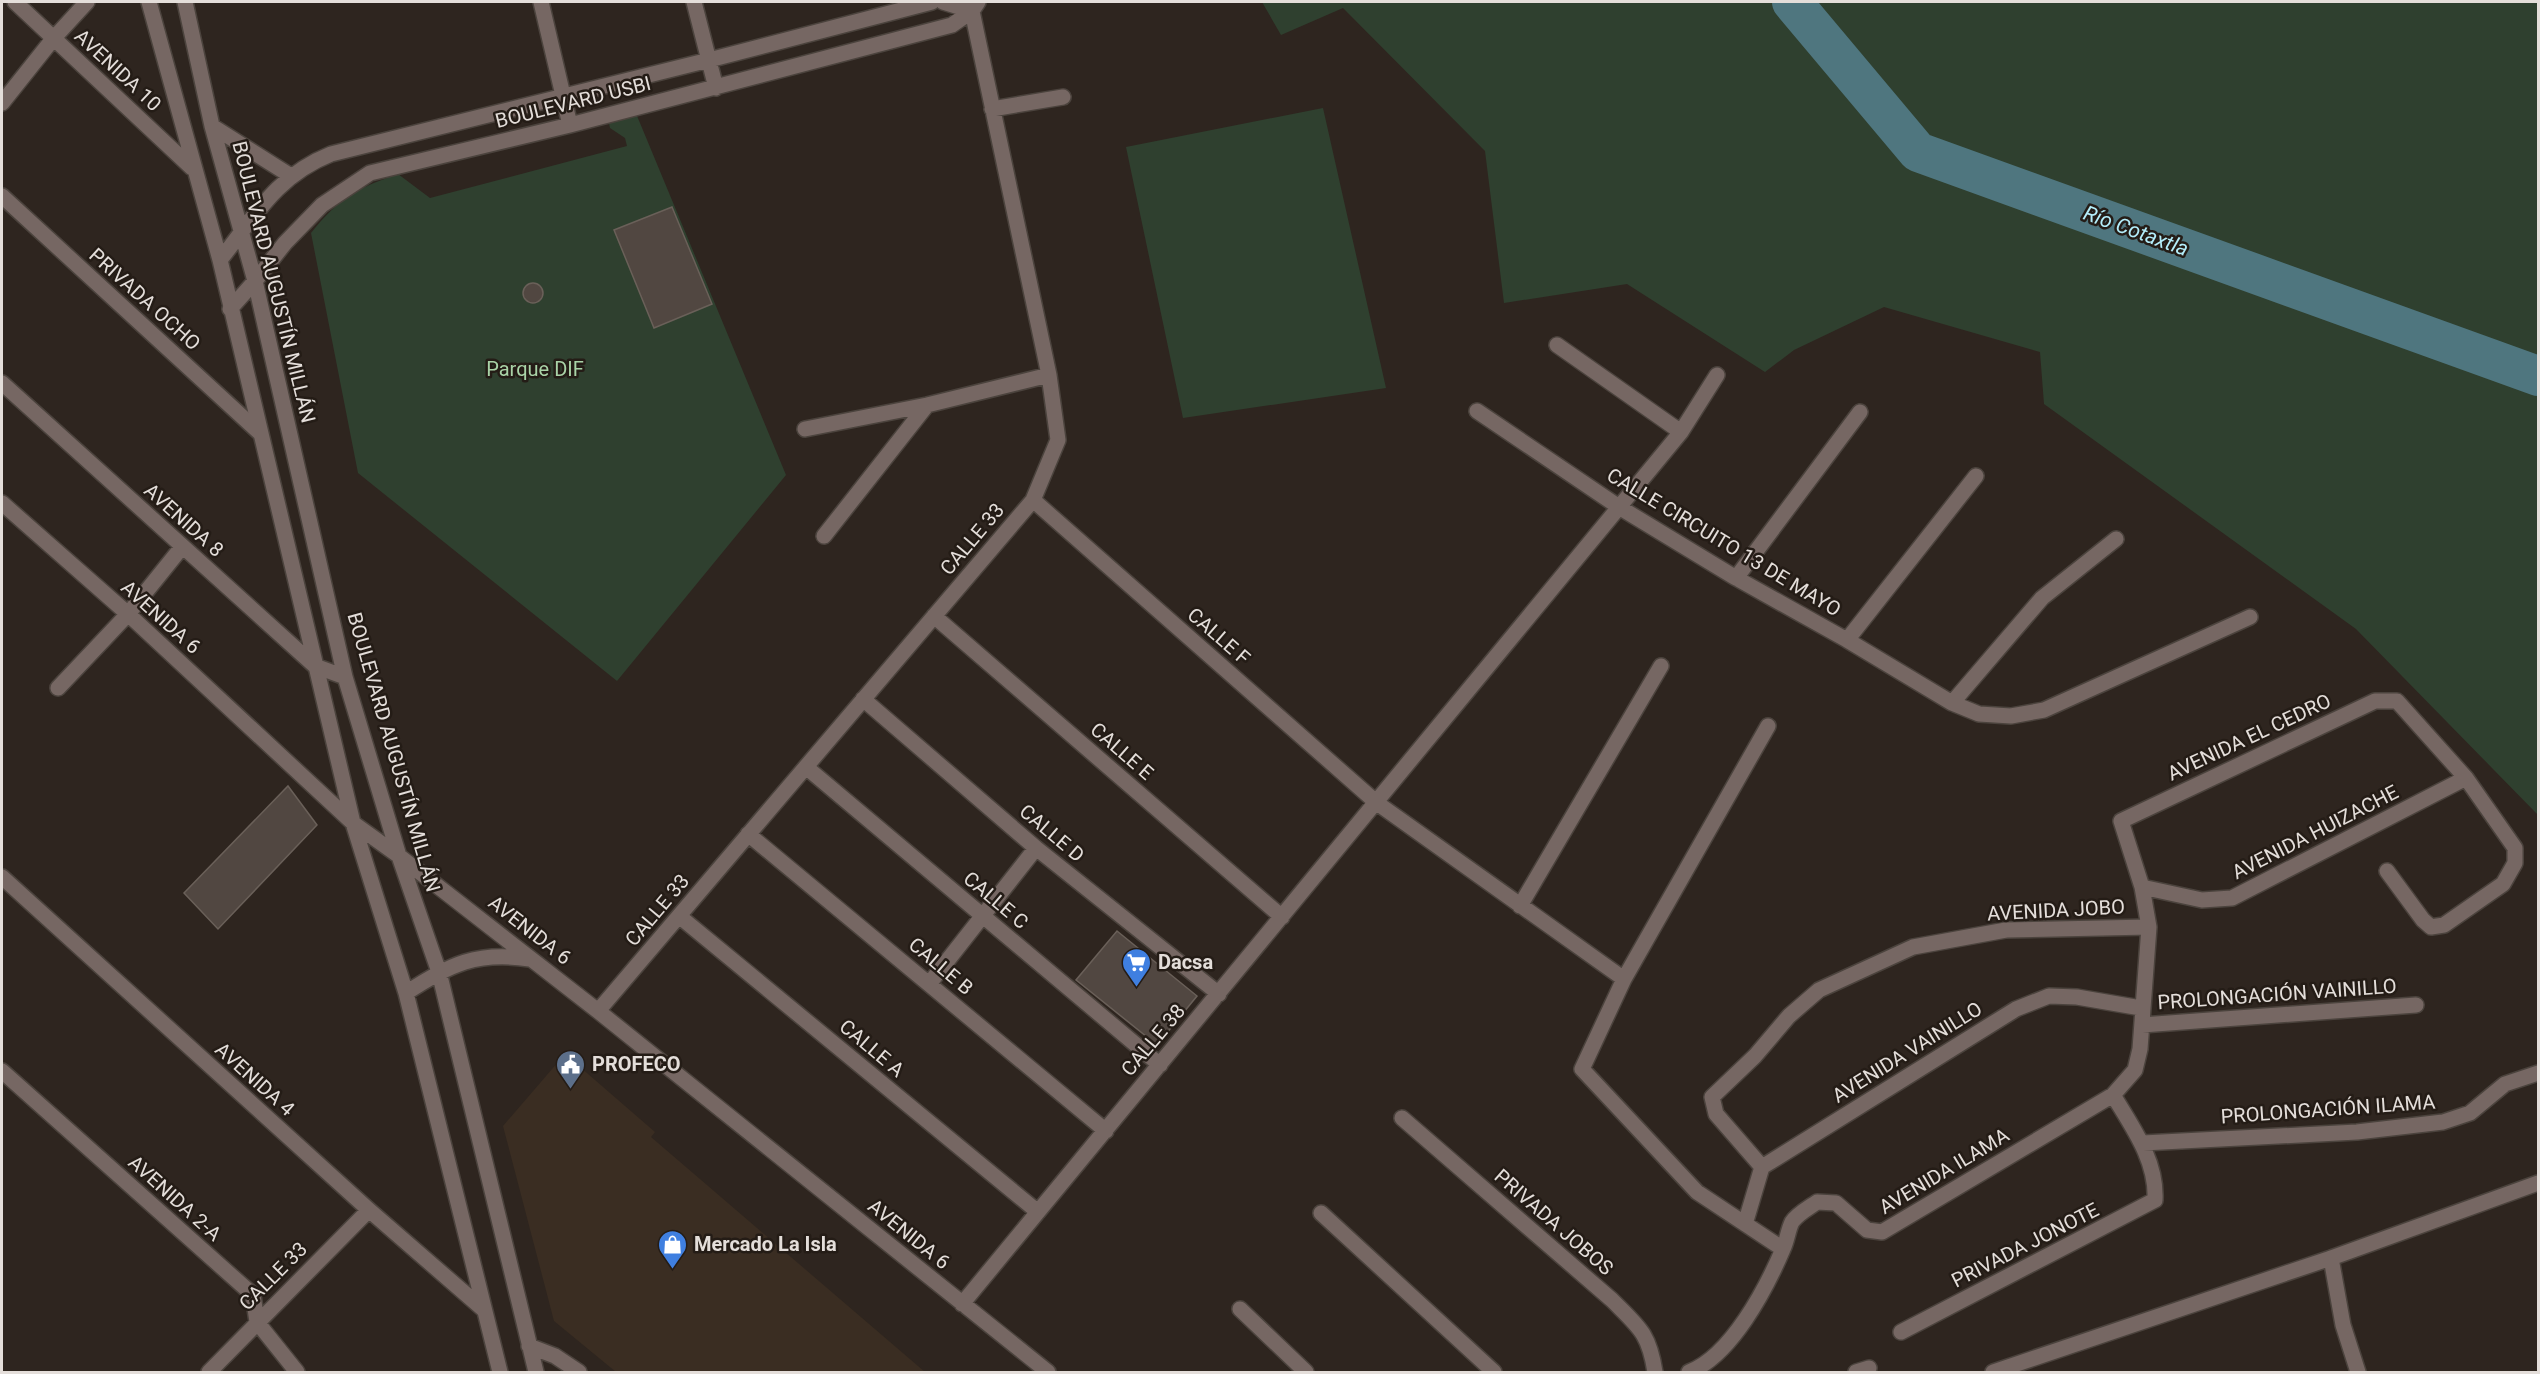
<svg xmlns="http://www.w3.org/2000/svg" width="2540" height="1374" font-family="Roboto,sans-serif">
<rect width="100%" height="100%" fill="#2e251f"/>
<path fill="#3a2d22" d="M565,1054L655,1132L651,1137L925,1372H616L554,1321L503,1126Z"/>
<path fill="#2f402f" d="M1262,2H2538V815L2356,629L2044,404L2040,352L1884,307L1794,350L1765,372L1627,284L1504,303L1485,151L1343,8L1281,35Z
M1323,108L1386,388L1183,418L1126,147Z
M635,111L786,475L617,681L358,473L311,233C338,199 357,188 398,174L430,198L627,146L625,138L610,128L608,119Z"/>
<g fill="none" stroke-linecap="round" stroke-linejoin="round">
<path stroke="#4f767f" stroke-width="40" d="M1792,2L1918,152L2538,376"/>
</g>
<path fill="#514741" stroke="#6a6059" stroke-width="1.5" d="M672,207L712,304L654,328L614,230Z
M523 293a10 10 0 1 1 20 0a10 10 0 1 1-20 0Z
M288,786L317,825L218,929L184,893Z
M1117,931L1197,996L1157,1045L1076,980Z"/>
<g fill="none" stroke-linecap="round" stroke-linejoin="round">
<defs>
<path id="minor" d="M15,2L192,168
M149,2L220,260L353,823L406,993L500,1372
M185,2L212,126L255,281L345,677L399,856L439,972L536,1372
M541,2L570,125
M694,2L716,88
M2,103L53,39L87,2
M992,109L1063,97
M212,126L291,176
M2,196L260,433
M220,260C255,216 276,176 331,154L709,60L932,2
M230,309L255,281L285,243L322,205L370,173L570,125L952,25L972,11L978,2
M1557,345L1681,432
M2,383L315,666L345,677
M1477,411L1619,507L1736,578L1847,640L1952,703L1979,714L2011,716L2044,710L2250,617
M805,429L927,405L1049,375
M1033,500L1377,803L1624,979
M2,503L128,614L353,823L399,856L598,1011L1048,1372
M824,536L927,405
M1736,578L1860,412
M934,616L1282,917
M1847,640L1976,476
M58,688L128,614L182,547
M863,699L1036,848L1219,994
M1952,703L2042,598L2116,539
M1768,726L1624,979L1582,1069L1697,1192L1783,1249
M806,767L1160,1065
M748,834L1106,1131
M2,877L369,1210L483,1309
M2142,887L2202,900L2232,898L2466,778
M1520,906L1661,666
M679,916L1038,1212
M929,984L1036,848
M406,993C450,964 477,951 530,959
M598,1011L1033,500L1058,440L1049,375L972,11L943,2
M2142,1025L2416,1005
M2,1071L253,1295L257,1322L297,1372
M1402,1118L1612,1300C1639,1327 1649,1333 1655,1372
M2143,1143L2357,1132L2443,1122L2470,1113L2505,1084L2538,1073
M1762,1167L1716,1114L1712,1097L1755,1056L1789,1016L1819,990L1913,947L2006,930L2149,927
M1321,1213L1494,1372
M1745,1224L1762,1167L2016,1009L2049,996L2077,997L2141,1008
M2331,1258L2343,1325L2358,1372
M962,1304L1681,432L1717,375
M1240,1309L1306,1372
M1901,1332L2155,1200C2157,1161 2133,1128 2113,1095
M529,1346L555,1356L579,1372
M209,1372L369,1210
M1689,1372C1731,1356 1766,1289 1783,1249C1787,1241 1788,1230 1792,1222C1797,1214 1810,1207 1817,1202L1836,1203L1867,1230L1882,1232L2113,1095L2135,1070L2140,1049L2149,927L2142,887L2121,821L2375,701H2397L2466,778L2515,848V863L2503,884L2444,925L2431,927L2423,920L2387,871
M1856,1372L1869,1368
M1993,1372L2331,1258L2538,1183"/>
</defs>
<use href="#minor" stroke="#4b433d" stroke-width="18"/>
<use href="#minor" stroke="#766763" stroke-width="15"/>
</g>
<defs>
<symbol id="supermarket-pin" viewBox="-11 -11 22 30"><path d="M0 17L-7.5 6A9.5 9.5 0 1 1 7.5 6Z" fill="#3f7fe0" stroke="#241c16"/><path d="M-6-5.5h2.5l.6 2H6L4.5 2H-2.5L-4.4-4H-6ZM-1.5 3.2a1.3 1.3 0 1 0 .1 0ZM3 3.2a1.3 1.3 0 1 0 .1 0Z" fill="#fff"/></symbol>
<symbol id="civic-pin" viewBox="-11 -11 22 30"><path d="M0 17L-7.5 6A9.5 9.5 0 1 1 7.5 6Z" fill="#5c6f8a" stroke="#241c16"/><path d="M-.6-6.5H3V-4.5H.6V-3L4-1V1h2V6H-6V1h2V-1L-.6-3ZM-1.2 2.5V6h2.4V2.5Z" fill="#fff"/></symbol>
<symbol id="shop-pin" viewBox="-11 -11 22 30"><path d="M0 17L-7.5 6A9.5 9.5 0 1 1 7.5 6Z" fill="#3f7fe0" stroke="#241c16"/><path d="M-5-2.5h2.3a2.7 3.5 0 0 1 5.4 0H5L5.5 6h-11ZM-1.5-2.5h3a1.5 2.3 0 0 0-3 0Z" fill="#fff"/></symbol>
</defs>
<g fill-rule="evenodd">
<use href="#supermarket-pin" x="1120" y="946" width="33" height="45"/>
<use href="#civic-pin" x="554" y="1048" width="33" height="45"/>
<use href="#shop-pin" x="656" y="1228" width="33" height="45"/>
</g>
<g text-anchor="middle" stroke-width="5" stroke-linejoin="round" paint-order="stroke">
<g font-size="20" fill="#e4deda" stroke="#241c16">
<text transform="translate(118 70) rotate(43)" y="7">AVENIDA 10</text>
<text transform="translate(573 102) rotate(-14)" y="7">BOULEVARD USBI</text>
<text transform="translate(274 282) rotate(76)" y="7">BOULEVARD AUGUSTÍN MILLÁN</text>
<text transform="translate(145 299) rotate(42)" y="7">PRIVADA OCHO</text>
<text transform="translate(184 520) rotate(42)" y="7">AVENIDA 8</text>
<text transform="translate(972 539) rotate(-50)" y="7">CALLE 33</text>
<text transform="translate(1724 542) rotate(31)" y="7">CALLE CIRCUITO 13 DE MAYO</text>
<text transform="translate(161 617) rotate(42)" y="7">AVENIDA 6</text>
<text transform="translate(1219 636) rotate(41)" y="7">CALLE F</text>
<text transform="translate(2249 737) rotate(-25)" y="7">AVENIDA EL CEDRO</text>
<text transform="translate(1122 751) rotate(41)" y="7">CALLE E</text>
<text transform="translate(394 752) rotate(74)" y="7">BOULEVARD AUGUSTÍN MILLÁN</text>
<text transform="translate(2315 832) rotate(-27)" y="7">AVENIDA HUIZACHE</text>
<text transform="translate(1052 833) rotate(40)" y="7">CALLE D</text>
<text transform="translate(996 900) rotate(40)" y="7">CALLE C</text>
<text transform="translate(657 910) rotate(-50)" y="7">CALLE 33</text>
<text transform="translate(2056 910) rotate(-3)" y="7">AVENIDA JOBO</text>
<text transform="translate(530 930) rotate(38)" y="7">AVENIDA 6</text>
<text transform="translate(941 966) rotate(40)" y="7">CALLE B</text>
<text transform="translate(2277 994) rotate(-4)" y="7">PROLONGACIÓN VAINILLO</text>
<text transform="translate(1153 1040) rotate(-50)" y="7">CALLE 38</text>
<text transform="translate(872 1048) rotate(40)" y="7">CALLE A</text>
<text transform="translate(1907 1052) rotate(-32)" y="7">AVENIDA VAINILLO</text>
<text transform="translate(255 1079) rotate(42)" y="7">AVENIDA 4</text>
<text transform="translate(2328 1109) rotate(-4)" y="7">PROLONGACIÓN ILAMA</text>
<text transform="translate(1944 1171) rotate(-31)" y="7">AVENIDA ILAMA</text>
<text transform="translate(175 1198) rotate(42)" y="7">AVENIDA 2-A</text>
<text transform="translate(1554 1222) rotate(41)" y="7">PRIVADA JOBOS</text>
<text transform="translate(909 1234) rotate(39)" y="7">AVENIDA 6</text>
<text transform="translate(2025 1245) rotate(-27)" y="7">PRIVADA JONOTE</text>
<text transform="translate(273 1276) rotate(-45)" y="7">CALLE 33</text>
</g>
<g font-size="20" fill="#a9d3a7" stroke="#241c16">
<text x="535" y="376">Parque DIF</text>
</g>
<g font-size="20" font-weight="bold" fill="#e4deda" stroke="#241c16" text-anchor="start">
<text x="1158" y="969">Dacsa</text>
<text x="592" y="1071">PROFECO</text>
<text x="694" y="1251">Mercado La Isla</text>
</g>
<g font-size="21" font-style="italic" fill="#b4eefa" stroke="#241c16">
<text transform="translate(2136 231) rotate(20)" y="7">Río Cotaxtla</text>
</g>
</g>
<rect width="2540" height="1374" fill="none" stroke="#e4deda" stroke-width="6"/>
</svg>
